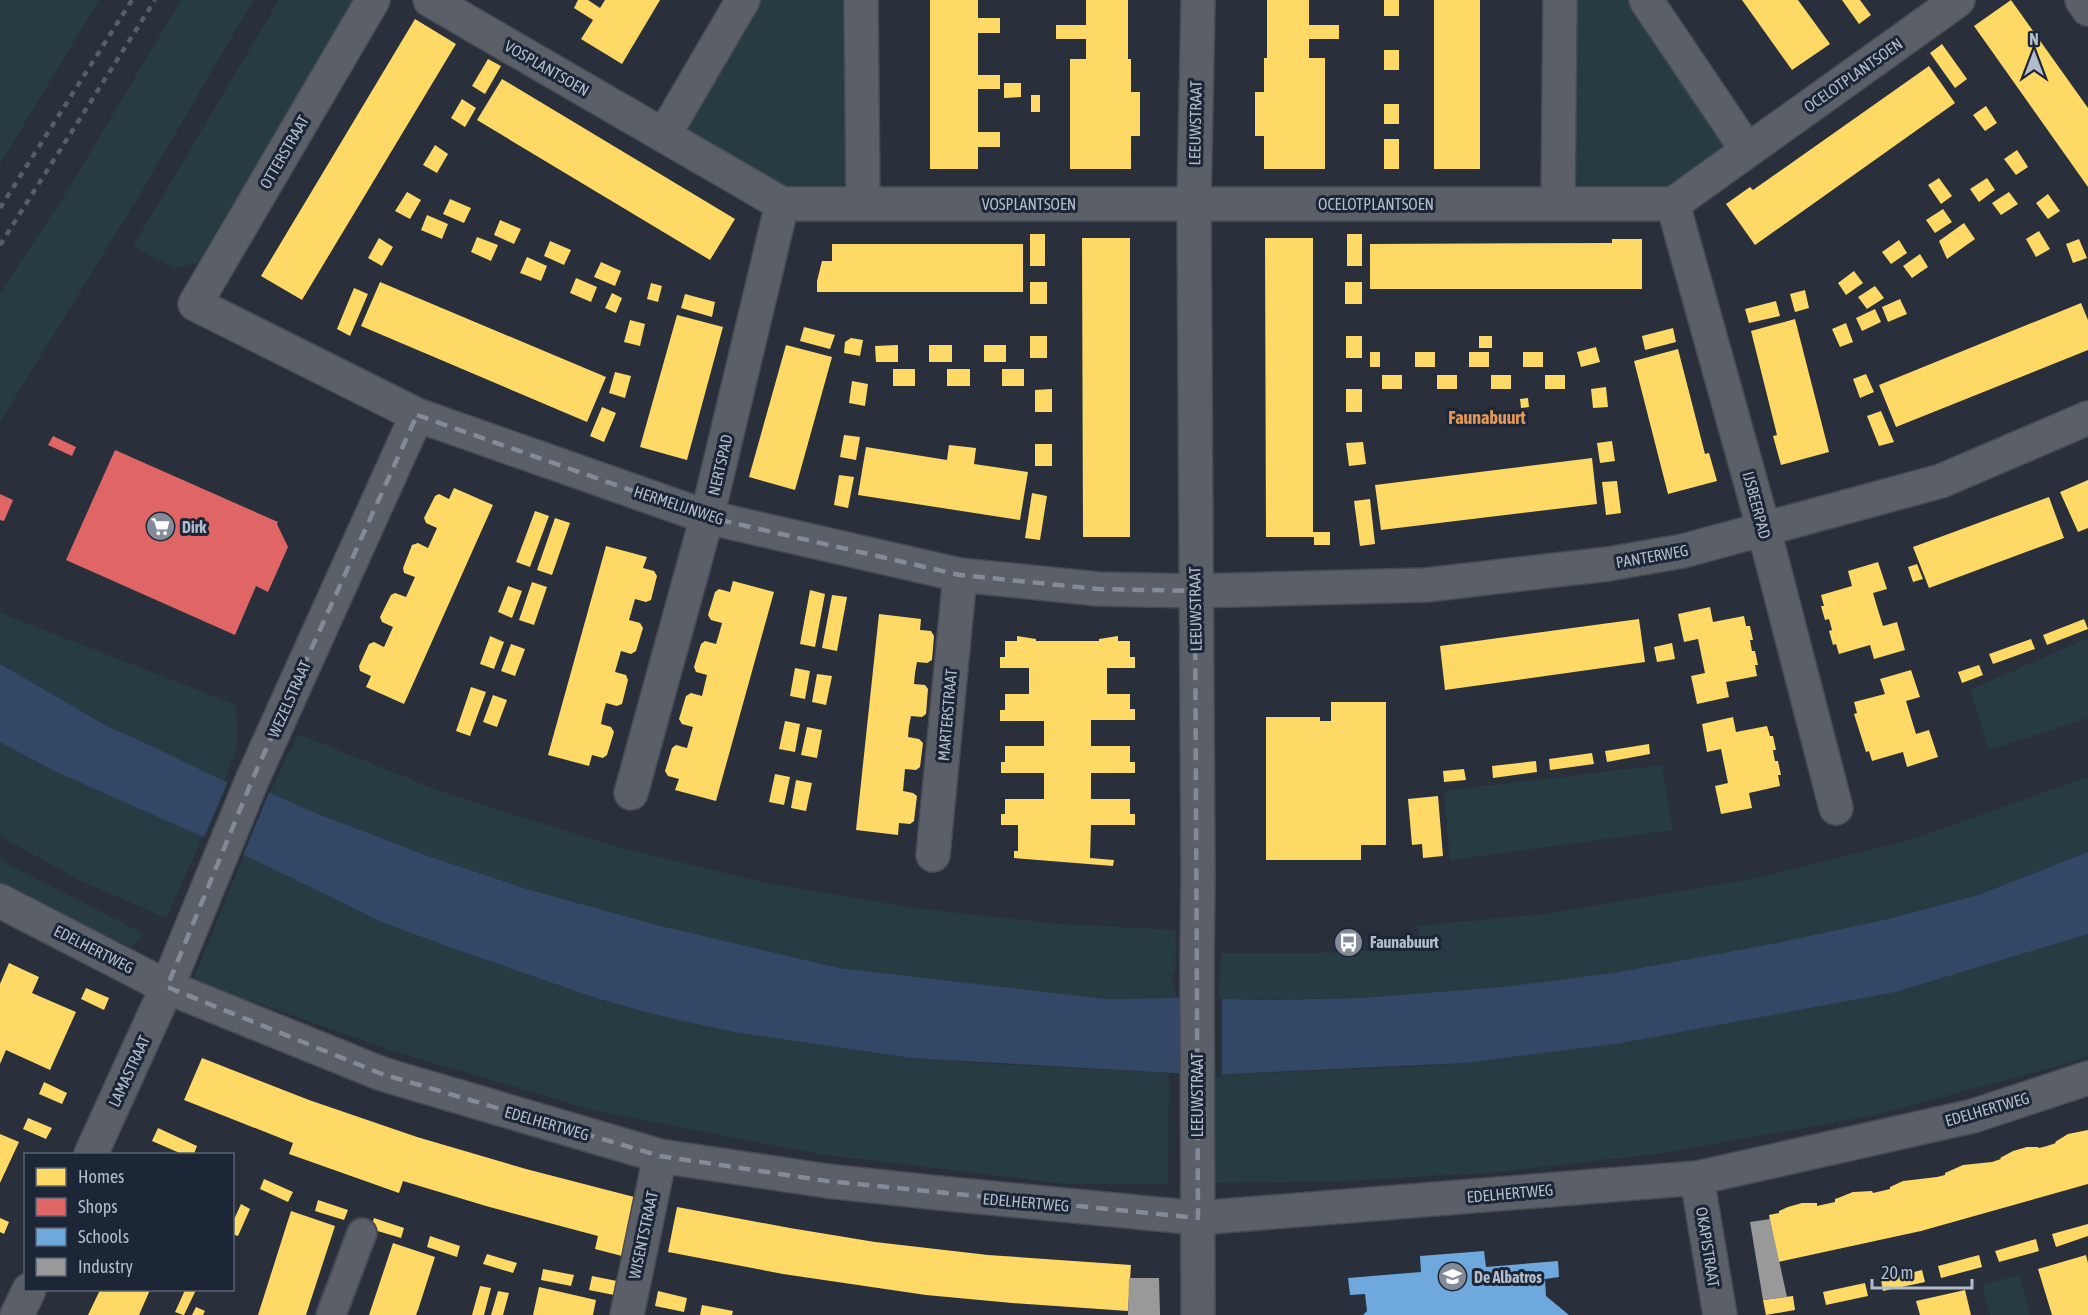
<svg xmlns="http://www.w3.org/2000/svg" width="2088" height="1315" font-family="'Asap Condensed',sans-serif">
<rect width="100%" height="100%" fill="#29303b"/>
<path fill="#263c42" d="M0,0H99L0,164Z
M181,0H253L140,194L0,422V294L70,187Z
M279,0H354L197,263L174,268L133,246Z
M756,0H851L846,182L835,189L793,193L689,130L686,120Z
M1569,0H1634L1726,145L1714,162L1669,192L1571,190Z
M0,613L236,705L237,747L224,781L137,739L107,726L0,664Z
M2088,638V718L1989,750L1970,690Z
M298,734L445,793L614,846L766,883L913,908L1058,924L1176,930L1175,972L1171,976L1177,998L1107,999L839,968L657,925L527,889L428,856L318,814L270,793Z
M0,742L52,770L203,836L166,918L79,880L7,840L0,834Z
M1662,765L1673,830L1450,860L1444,791Z
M2088,777V852L1978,895L1888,919L1777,943L1613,973L1502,987L1361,998L1219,1000L1221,953H1317L1420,948L1418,926L1545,914L1757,878L1910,840Z
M244,855L384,923L596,998L872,1053L976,1063L1169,1073L1168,1184H1067L819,1154L597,1111L390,1050L227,992L194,978Z
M0,858L9,865L143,933L132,947L46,908L0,884Z
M2088,934V1056L2066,1064L1870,1116L1663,1153L1499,1172L1345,1181L1208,1183V1075L1423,1066L1465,1063L1616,1044L1994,961Z
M2019,1275L2030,1315H1990L1982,1285Z"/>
<path fill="#334766" d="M0,664L107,726L137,739L224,781L270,793L318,814L428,856L527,889L657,925L839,968L1107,999L1177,998L1266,1000L1361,998L1502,987L1613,973L1777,943L1888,919L1978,895L2088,852V934L1895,992L1616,1044L1465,1063L1208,1075L911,1058L734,1032L657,1015L596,998L458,950L384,923L244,855L52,770L0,742Z"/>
<path fill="#29303b" d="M229,779L270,790L242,858L203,840Z
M1180,995L1222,997V1078L1180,1077Z"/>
<path fill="#ffd966" d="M578,0H588L600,8L605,0H660L622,64L581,39L593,20L574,8Z
M930,0H978V18H1000V33H978V75H1000V89H978V132H1000V147H978V169H930Z
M1086,0H1128V59H1131V92H1140V136H1131V169H1070V59H1086V39H1056V25H1086Z
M1267,0H1309V25H1339V39H1309V58H1325V169H1264V136H1255V92H1264V58H1267Z
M1384,0H1399V16H1384Z
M1434,0H1480V169H1434Z
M1742,0H1798L1830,44L1792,70Z
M1842,0H1860L1871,15L1859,24Z
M2011,0L2088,108V187L1974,26Z
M415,19L456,44L302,300L261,276Z
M1942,44L1967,79L1955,88L1930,53Z
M1384,50H1399V70H1384Z
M488,59L501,66L485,94L472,86Z
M1929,66L1955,103L1755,245L1726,204L1750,187L1753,190Z
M502,79L735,219L710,260L477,120Z
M1004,83H1021V97L1004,98Z
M1031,95H1040V112H1031Z
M462,99L476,108L465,127L451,118Z
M1384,104H1399V124H1384Z
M1986,106L1997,123L1985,131L1973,115Z
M1384,139H1399V169H1384Z
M435,145L448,154L437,173L423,165Z
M2017,150L2028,167L2016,175L2004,159Z
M1939,178L1952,196L1941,204L1928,185Z
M1987,178L1995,190L1979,202L1970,189Z
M407,192L421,200L410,219L395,211Z
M2009,192L2018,204L2001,215L1992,203Z
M2048,194L2060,211L2048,219L2036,203Z
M450,199L471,208L464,223L443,214Z
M1943,209L1952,222L1935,233L1926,220Z
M427,215L448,224L442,239L421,230Z
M500,220L521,229L514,244L494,235Z
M1964,223L1975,239L1947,259L1939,241Z
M2039,231L2050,249L2036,257L2026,239Z
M1030,234H1045V266H1030Z
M1347,234H1362V266H1347Z
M477,237L498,245L491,261L471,252Z
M379,238L393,247L382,266L368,258Z
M1082,238H1130V537H1083Z
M1265,238H1313V532H1330V545H1314V537H1266Z
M1612,239H1642V289H1370V244L1612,243Z
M2079,239L2087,258L2073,263L2066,244Z
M1899,240L1907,253L1891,264L1882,252Z
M550,241L571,250L564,265L544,256Z
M832,244H1023V292H817V281L822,261H832Z
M1920,254L1928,267L1912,278L1903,266Z
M527,257L547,266L541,281L520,273Z
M601,262L621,271L615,286L594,277Z
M1854,271L1863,283L1846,295L1838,283Z
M576,278L597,287L591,302L570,293Z
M380,282L606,377L587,422L361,326Z
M1030,282H1047V304H1030Z
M1345,282H1362V304H1345Z
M651,283L662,286L658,302L647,299Z
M1875,286L1884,298L1867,309L1858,297Z
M354,288L368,294L350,336L337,329Z
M1805,290L1809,308L1795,312L1790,294Z
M612,293L622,298L616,313L605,308Z
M685,294L715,302L712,317L681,308Z
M1900,299L1907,314L1888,322L1882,307Z
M1776,301L1780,316L1749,323L1745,309Z
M2081,303L2088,320V350L1896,427L1879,385Z
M1875,309L1881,322L1862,331L1856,318Z
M677,315L723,327L687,460L640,447Z
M1795,319L1829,452L1781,465L1773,436L1777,435L1751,331Z
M630,320L645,324L640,346L624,342Z
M1846,323L1853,342L1840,347L1832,329Z
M804,327L835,335L830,349L800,341Z
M1673,328L1676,342L1645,350L1642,336Z
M1030,336H1047V358H1030Z
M1346,336H1362V358H1346Z
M1479,336H1492V348H1479Z
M851,338L863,340L860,356L844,353L845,342Z
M786,345L832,357L795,490L749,477Z
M898,345V362H876L875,346Z
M929,345H952V362H929Z
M984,345H1006V362H984Z
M1596,347L1600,362L1581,367L1577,352Z
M1678,349L1705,454L1709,453L1717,481L1668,494L1634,361Z
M1370,352H1380V367H1370Z
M1415,352H1435V367H1415Z
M1469,352H1489V367H1469Z
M1523,352H1543V367H1523Z
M893,369H915V386H893Z
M947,369H970V386H947Z
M1002,369H1024V386H1002Z
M615,372L631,376L625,398L609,393Z
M1866,374L1874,392L1860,398L1853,379Z
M1382,375H1402V389H1382Z
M1437,375H1457V389H1437Z
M1491,375H1511V389H1491Z
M1545,375H1565V389H1545Z
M852,381L868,384L865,406L849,403Z
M1606,387L1608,407L1593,408L1591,389Z
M1052,389V412H1035V390Z
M1346,389H1362V412H1346Z
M1528,398L1529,407L1521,408L1520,399Z
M602,407L616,413L604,442L590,436Z
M1881,411L1894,442L1879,446L1867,416Z
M844,435L860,437L856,460L840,457Z
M1612,441L1615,461L1600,463L1597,443Z
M1363,442L1366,464L1349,466L1346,443Z
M1035,444H1052V466H1035Z
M949,445L976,448L974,464L1028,472L1020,520L858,495L866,447L947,460Z
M1592,458L1597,504L1381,530L1375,485Z
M839,475L854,477L848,508L834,505Z
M2088,480V528L2078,532L2060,492Z
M1617,481L1621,513L1606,515L1602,482Z
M454,488L493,505L404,704L366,687L371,676L360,671L359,666L369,644L374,642L384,647L393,627L382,622L380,617L391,595L395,593L406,597L415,577L404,573L403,568L412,545L418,543L428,548L437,528L426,523L424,518L435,496L439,494L449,499Z
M1032,493L1047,496L1040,540L1025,538Z
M2049,497L2064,538L1929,588L1913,547Z
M1370,499L1375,544L1360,546L1354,501Z
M535,511L549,516L530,567L516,562Z
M555,518L570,523L552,575L537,570Z
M606,546L647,557L643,568L654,571L657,576L651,600L646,602L635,599L629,620L640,623L643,628L636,651L631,654L621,651L615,672L626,675L628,680L622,704L617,706L606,703L603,714L601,724L611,727L614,732L607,755L603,758L592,755L589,766L548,755Z
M1878,562L1887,589L1873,593L1878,610L1883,626L1897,622L1905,650L1874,659L1870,645L1839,654L1836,644L1833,645L1829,631L1832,630L1829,619L1825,620L1821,606H1824L1821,595L1852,586L1848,571Z
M1917,564L1923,579L1913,582L1908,567Z
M733,581L774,592L716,801L675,790L679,779L668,776L665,771L672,748L676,745L687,748L693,727L682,724L679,719L686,696L691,693L702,696L707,675L696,672L694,667L701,644L705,641L716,644L719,634L722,623L711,620L708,615L715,592L719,589L730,592Z
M532,582L547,587L534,625L519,620Z
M508,586L522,591L512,618L498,612Z
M810,590L825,594L815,647L800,644Z
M832,595L847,597L837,651L822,648Z
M1710,607L1713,622L1744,616L1746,626H1750L1753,640H1750L1752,651H1755L1758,665H1755L1757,676L1726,682L1729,697L1697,704L1691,676L1705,673L1698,639L1684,642L1678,614Z
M879,614L921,619L920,630L931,631L934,636L932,660L927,663L917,662L915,673L914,684L925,685L928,689L926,714L922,717L911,716L909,726L908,737L919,739L923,743L920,767L916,770L905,769L903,791L913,793L917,796L914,821L910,824L899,823L898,835L856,830Z
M1639,619L1645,662L1445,690L1440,646Z
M2084,619L2088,629L2047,645L2043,635Z
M490,636L504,642L494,669L480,664Z
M1017,636L1036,639V641H1099V639L1118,636V641H1130V657H1135V668H1107V694H1130V709H1135V720H1091V746H1130V762H1135V773H1091V799H1130V814H1135V825H1091L1090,858L1114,860L1113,866L1014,858V851H1018V825H1001V814H1005V799H1044V773H1001V762H1005V746H1044V721H1000V710H1005V694H1029V668H1000V657H1005V641H1017Z
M2031,639L2035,649L1993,664L1989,654Z
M1672,643L1675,659L1657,662L1654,647Z
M511,644L525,649L515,676L501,671Z
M1979,665L1983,675L1962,683L1958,672Z
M795,668L810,671L805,699L790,696Z
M1911,670L1920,697L1906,701L1916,734L1929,730L1938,757L1907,767L1903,752L1872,761L1869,751L1866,752L1854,714L1857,713L1854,702L1885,694L1880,679Z
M817,674L832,676L826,705L812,702Z
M471,687L486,692L470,736L456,731Z
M493,695L507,700L497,727L483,722Z
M1331,702H1386V845H1361V860H1266V717H1320V721H1331Z
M1733,717L1736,732L1767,726L1770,736H1773L1776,750H1773L1774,756L1775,761H1778L1781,775H1778L1780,786L1749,793L1752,808L1721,814L1715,786L1728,783L1721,749L1707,752L1702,724Z
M785,721L800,724L795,752L779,749Z
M807,727L822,730L817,758L801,755Z
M1649,744L1650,754L1607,762L1605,751Z
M1592,753L1594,764L1550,770L1549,759Z
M1536,761L1537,772L1493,778L1492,766Z
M1464,769L1466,780L1444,782L1443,771Z
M775,774L790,777L784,805L769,802Z
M796,780L812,783L806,811L791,808Z
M1438,796L1443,856L1423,858L1422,844L1412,845L1408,799Z
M9,963L39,977L32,993L76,1012L50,1070L6,1050L0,1064V984Z
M86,988L109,998L104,1010L81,999Z
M202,1058L309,1100L417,1137L526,1169L638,1198L626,1257L595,1249L598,1236L486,1206L403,1181L399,1193L289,1154L293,1143L184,1100Z
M44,1082L67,1093L62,1104L39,1094Z
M28,1118L52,1128L46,1139L23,1129Z
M158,1128L197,1146L194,1154H182L152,1141Z
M2088,1130V1184L1921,1231L1778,1262L1769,1215L1779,1213V1211L1788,1207L1802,1203H1817V1206L1835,1202V1199L1838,1198L1853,1192L1872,1191L1873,1193L1890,1189V1187L1903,1181L1937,1177L1945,1175V1173L1963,1165L1992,1162L2001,1159L2000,1158L2013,1151L2027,1147H2038L2039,1148L2047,1146L2056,1143L2055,1142L2068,1134Z
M0,1134L19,1142L0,1183Z
M264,1179L293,1192L288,1202L260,1189Z
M318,1200L348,1210L344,1220L315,1211Z
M241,1204L250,1209L238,1236L232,1234V1224Z
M677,1207L790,1228L875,1242L988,1255L1131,1265L1128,1311L1012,1303L926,1295L783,1274L668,1252Z
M291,1211L335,1226L306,1315H258Z
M0,1218L9,1222L4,1234L0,1232Z
M374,1218L404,1228L401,1238L371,1229Z
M2088,1224V1236L2056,1247L2052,1234Z
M430,1236L460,1246L457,1257L427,1247Z
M2036,1239L2039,1251L1999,1262L1995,1251Z
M393,1243L435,1257L418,1310L416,1315H369Z
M487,1254L517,1263L513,1273L483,1264Z
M1979,1255L1982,1267L1941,1278L1938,1266Z
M2086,1255L2088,1263V1315H2052L2038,1269Z
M543,1269L574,1275L571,1286L541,1280Z
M1922,1270L1925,1282L1883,1291L1881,1280Z
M592,1276L622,1282L619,1296L589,1290Z
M1865,1283L1868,1296L1826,1305L1823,1292Z
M480,1286L491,1288L484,1315H472Z
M539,1287L596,1300L593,1315H533Z
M100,1290H150L139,1315H88Z
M185,1290H196L184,1315H183L175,1312Z
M1965,1290L1971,1315H1920L1916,1301Z
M498,1291L509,1293L503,1315H491Z
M658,1291L687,1298L684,1312L655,1306Z
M1793,1296L1795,1310L1766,1315L1763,1300Z
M702,1305L733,1311L732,1315H700Z
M196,1307L205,1311L203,1315H192Z"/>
<path fill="#e06666" d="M53,436L76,447L72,456L48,445Z
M115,450L278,522L277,524L288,547L268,592L256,586L235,635L66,560Z
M0,494L13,500L4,521L0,520Z"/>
<path fill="#6fa8dc" d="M1484,1251L1486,1267L1558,1261L1559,1277L1545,1279L1546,1296L1569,1315H1363L1367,1311L1365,1294L1350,1295L1348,1278L1421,1272L1420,1256Z"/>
<path fill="#999" d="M1770,1219L1787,1297L1763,1300L1750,1222Z
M1129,1278H1159L1160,1315H1128Z"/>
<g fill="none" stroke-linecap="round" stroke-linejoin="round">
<defs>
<path id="pedestrian" d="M331,1315L362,1233"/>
<path id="minor" d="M373,0L195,304L417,415L707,517L960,575L1098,589L1195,591L1426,585L1608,564L1683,551L1941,481L2088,418
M430,0L782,204H1673L1958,0
M861,0L863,203
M1198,0L1194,204L1198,877L1197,960L1198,1315
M1646,0L1747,150
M2082,0L2088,9
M664,135L743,0
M1558,204L1560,0
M1673,204L1764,530L1836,808
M631,793L707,517L782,204
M933,855L960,575
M0,901L167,987L382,1074L660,1156L827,1181L939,1193L1198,1218L1697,1178L1973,1116L2088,1078
M91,1154L167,987L253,778L417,415
M1697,1178L1720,1315
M17,1315L29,1290
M627,1315L660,1156"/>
</defs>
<use href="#pedestrian" stroke="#464b53" stroke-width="32"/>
<use href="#minor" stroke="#464b53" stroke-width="36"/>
<use href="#pedestrian" stroke="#5a5f68" stroke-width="28"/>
<use href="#minor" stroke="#5a5f68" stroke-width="33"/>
<path stroke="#585d66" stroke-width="4.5" stroke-dasharray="6 6" stroke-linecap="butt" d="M0,208L132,0
M0,245L155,0"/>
</g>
<path fill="none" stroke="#838b99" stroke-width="4.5" stroke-dasharray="12 8" stroke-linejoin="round" d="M417,415L707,517L960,575L1098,589L1195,591L1198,1218L827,1181L660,1156L382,1074L167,987L253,778Z"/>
<defs>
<symbol id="supermarket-disc" viewBox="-11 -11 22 22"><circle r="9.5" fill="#838b99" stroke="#1c2637"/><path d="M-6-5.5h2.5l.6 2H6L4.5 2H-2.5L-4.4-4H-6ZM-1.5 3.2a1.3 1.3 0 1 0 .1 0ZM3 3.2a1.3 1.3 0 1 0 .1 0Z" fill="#fff"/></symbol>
<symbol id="bus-disc" viewBox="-11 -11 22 22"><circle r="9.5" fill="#838b99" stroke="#1c2637"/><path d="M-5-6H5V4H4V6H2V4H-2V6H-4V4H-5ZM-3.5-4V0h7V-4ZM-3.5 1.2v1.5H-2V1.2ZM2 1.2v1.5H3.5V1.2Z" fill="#fff"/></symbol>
<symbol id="school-disc" viewBox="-11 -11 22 22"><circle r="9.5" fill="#838b99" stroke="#1c2637"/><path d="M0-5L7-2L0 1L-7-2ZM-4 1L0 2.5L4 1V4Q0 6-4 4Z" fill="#fff"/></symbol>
</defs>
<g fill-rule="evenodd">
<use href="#supermarket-disc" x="144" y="510" width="33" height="33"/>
<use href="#bus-disc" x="1332" y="926" width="33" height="33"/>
<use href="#school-disc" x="1436" y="1260" width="33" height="33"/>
</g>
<g text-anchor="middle" stroke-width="6" stroke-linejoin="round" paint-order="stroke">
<g font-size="16" fill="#b3bccc" stroke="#1c2637">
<text transform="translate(547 68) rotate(30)" y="6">VOSPLANTSOEN</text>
<text transform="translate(1853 75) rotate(-35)" y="6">OCELOTPLANTSOEN</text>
<text transform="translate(1195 123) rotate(-89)" y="6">LEEUWSTRAAT</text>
<text transform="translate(284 152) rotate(-60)" y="6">OTTERSTRAAT</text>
<text x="1029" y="210">VOSPLANTSOEN</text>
<text x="1376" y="210">OCELOTPLANTSOEN</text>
<text transform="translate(720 465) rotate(-77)" y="6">NERTSPAD</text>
<text transform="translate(679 505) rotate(18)" y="6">HERMELIJNWEG</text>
<text transform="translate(1757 505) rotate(75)" y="6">IJSBEERPAD</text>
<text transform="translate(1652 556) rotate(-10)" y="6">PANTERWEG</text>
<text transform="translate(1195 609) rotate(-91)" y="6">LEEUWSTRAAT</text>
<text transform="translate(289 699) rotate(-66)" y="6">WEZELSTRAAT</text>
<text transform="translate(947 715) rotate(-85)" y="6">MARTERSTRAAT</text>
<text transform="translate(94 949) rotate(27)" y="6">EDELHERTWEG</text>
<text transform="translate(129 1071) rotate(-65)" y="6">LAMASTRAAT</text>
<text transform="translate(1197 1095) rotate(-90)" y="6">LEEUWSTRAAT</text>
<text transform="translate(1987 1109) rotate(-16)" y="6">EDELHERTWEG</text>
<text transform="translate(547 1123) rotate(16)" y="6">EDELHERTWEG</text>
<text transform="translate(1510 1193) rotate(-5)" y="6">EDELHERTWEG</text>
<text transform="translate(1026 1202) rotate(5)" y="6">EDELHERTWEG</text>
<text transform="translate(643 1235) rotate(-78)" y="6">WISENTSTRAAT</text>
<text transform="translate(1708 1247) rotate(81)" y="6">OKAPISTRAAT</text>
</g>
<g font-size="16" font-weight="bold" fill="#b3bccc" stroke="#1c2637" text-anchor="start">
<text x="182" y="533">Dirk</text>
<text x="1370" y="948">Faunabuurt</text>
<text x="1474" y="1283">De Albatros</text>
</g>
<g font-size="18" font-weight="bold" fill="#e0985a" stroke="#1c2637">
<text x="1487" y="424">Faunabuurt</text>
</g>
</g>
<rect x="24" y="1153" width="210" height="138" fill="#1c2637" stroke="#586273" stroke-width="1.5"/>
<rect x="36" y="1168" width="30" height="18" fill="#ffd966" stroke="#586273" stroke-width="1.5"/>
<text x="78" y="1183" font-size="18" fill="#b3bccc">Homes</text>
<rect x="36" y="1198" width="30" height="18" fill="#e06666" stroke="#586273" stroke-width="1.5"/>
<text x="78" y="1213" font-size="18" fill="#b3bccc">Shops</text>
<rect x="36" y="1228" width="30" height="18" fill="#6fa8dc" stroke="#586273" stroke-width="1.5"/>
<text x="78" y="1243" font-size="18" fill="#b3bccc">Schools</text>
<rect x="36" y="1258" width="30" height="18" fill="#999999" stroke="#586273" stroke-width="1.5"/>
<text x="78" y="1273" font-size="18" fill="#b3bccc">Industry</text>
<g transform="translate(2034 54)" stroke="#1c2637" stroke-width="4.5" paint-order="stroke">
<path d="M0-4.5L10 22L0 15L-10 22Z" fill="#b3bccc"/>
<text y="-9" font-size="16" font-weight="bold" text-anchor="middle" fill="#b3bccc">N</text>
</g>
<path d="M1872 1279v9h100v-9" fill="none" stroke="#b3bccc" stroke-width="3"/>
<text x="1881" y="1279" font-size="18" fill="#b3bccc" stroke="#1c2637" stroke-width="4.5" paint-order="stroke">20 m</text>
</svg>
